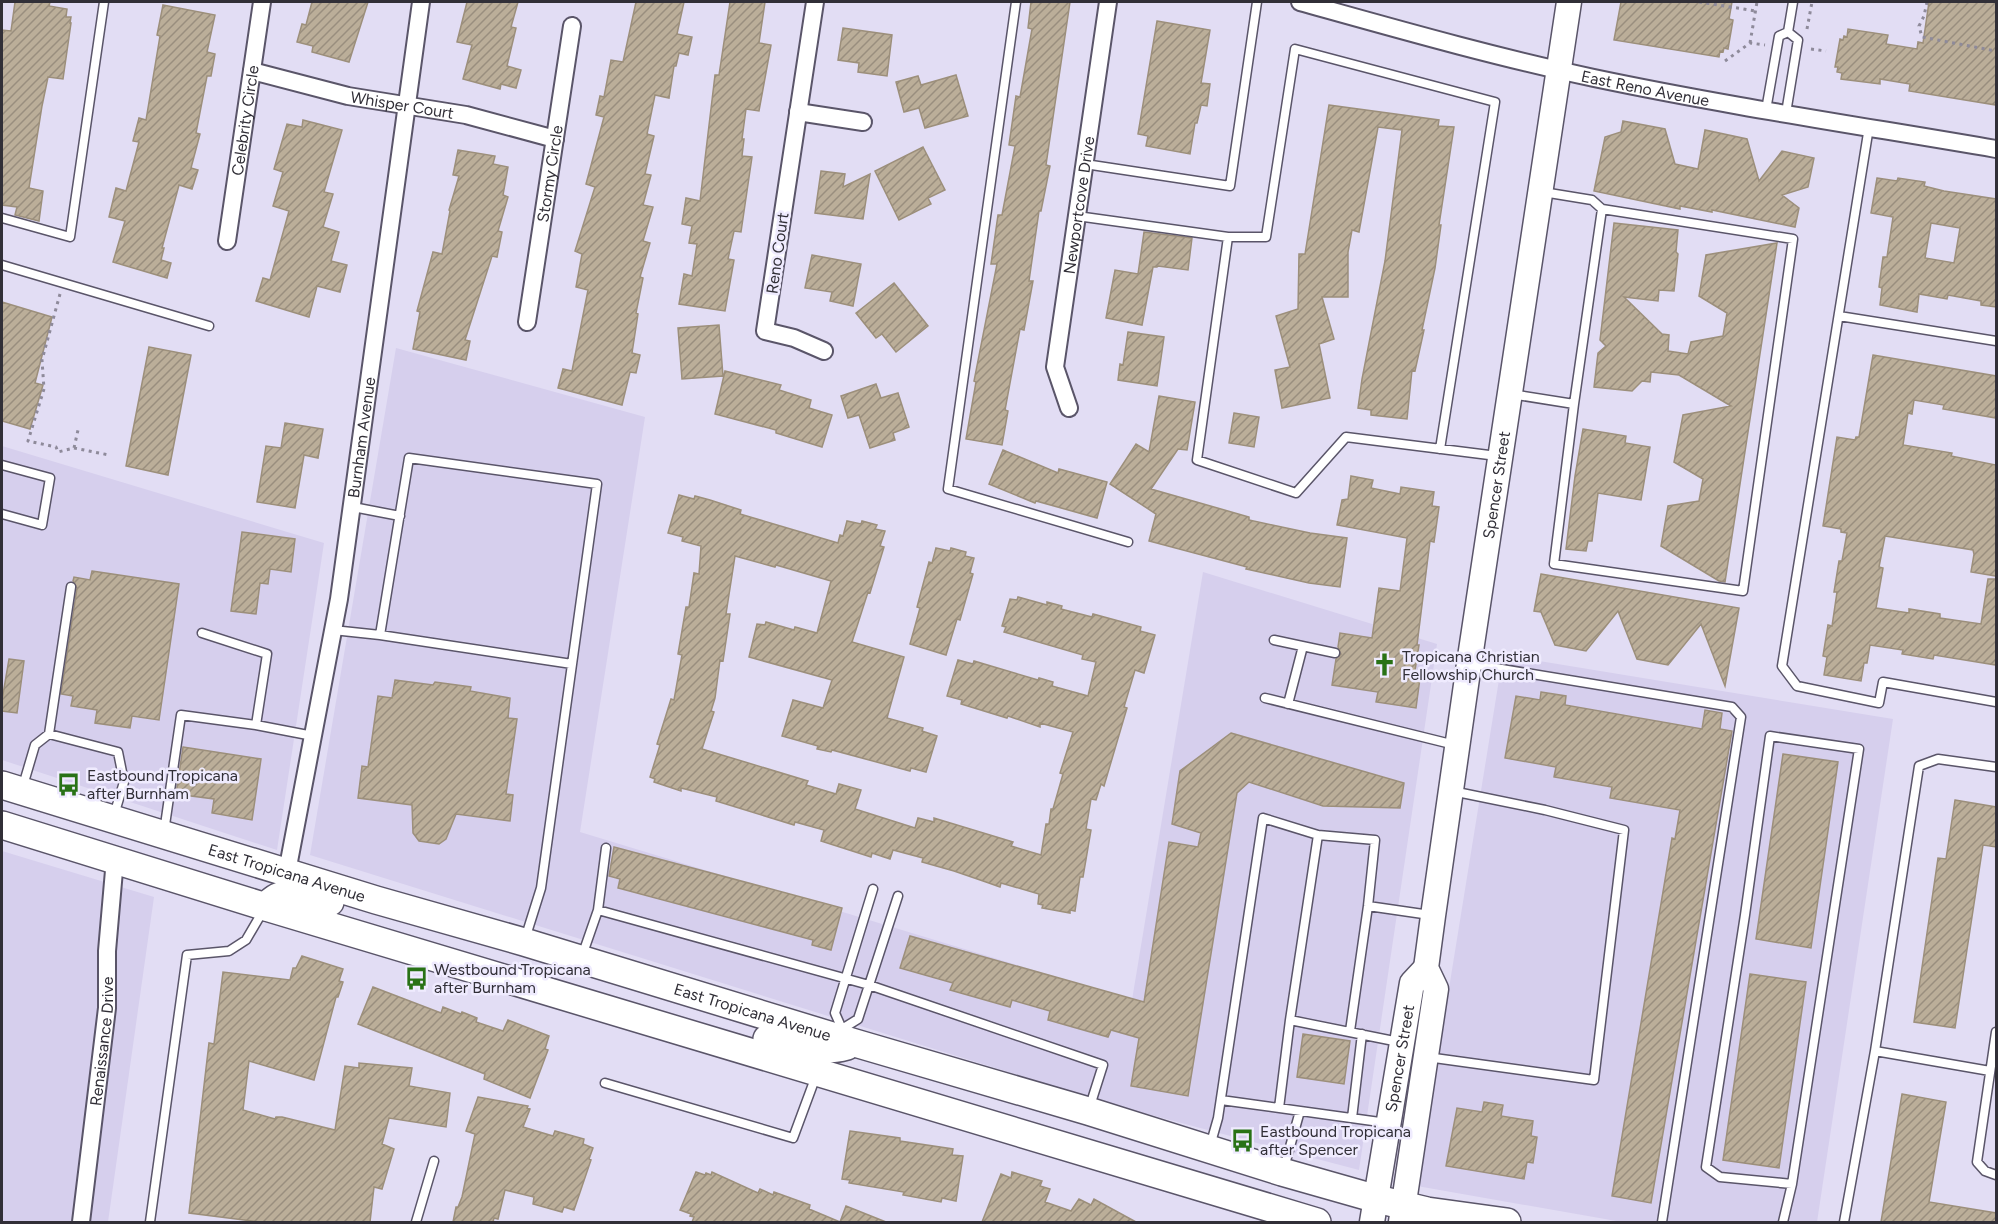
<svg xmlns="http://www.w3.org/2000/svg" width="1998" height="1224" font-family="Figtree,sans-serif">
<defs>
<pattern id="building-hatch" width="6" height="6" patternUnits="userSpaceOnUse" patternTransform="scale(1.5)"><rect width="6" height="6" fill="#bbae99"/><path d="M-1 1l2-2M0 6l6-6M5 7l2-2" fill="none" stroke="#998e7e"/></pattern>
</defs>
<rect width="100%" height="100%" fill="#e2ddf4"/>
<path fill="#d6cfed" d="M396,348L645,417L580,832L1132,1000L1203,572L1437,644L1359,1170L1121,1107L310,855Z
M2,446L324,543L277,850L2,760Z
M1503,655L1893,719L1817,1222H1622L1417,1186Z
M2,851L154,897L108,1222H2Z"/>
<path fill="url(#building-hatch)" stroke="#9c8f7b" stroke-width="1.5" fill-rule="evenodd" d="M15,2H50L49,6L67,9L66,17H71L70,23H71L63,79L48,77L42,106L29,188L43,191L39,221L15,215L17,207L2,205V30L11,31Z
M312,2H368L349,62L312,52L313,46L297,42L302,24L306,25Z
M467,2H518L511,27L516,28L507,66L521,70L516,88L501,84L500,89L463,79L472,45L457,42Z
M636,2H684L677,34L692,37L688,55L679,53L676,66H674L669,98L655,95L647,134L654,136L645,174L651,175L643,205L653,207L643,241L650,243L640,277L643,278L636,313L638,314L632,353L640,355L636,373L630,372L622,405L558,388L563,369L572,371L588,290L576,287L582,254L575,251L595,187L586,184L604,117L596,115L600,96L604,97L611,60L623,62Z
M730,2H765L759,43L771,45L759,111L746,109L742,139H744L742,156L752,157L741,232L734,231L728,259L734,260L725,311L679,304L684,274L692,276L697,244L689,243L692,226L682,224L686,198L700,201L715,75H719Z
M1031,2H1070L1046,165L1050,166L1041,211H1039L1029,281H1033L1024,330L1020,329L1005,410L1008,411L1002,445L966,439L976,382L974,381L997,264H991L998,215H1002L1015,146L1009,145L1016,96L1020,97L1032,29L1028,28Z
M1621,2H1732L1729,19L1733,20L1728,49L1724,48L1723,52L1720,51L1719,57L1614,40Z
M1929,2H1996V105L1909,91L1910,84L1880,79V84L1841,79L1842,73L1837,72L1838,67H1835L1840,39L1843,40L1844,36L1847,37L1848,29L1888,35L1886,44L1917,49L1918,42L1923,43Z
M163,5L215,15L207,52L215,54L211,76H207L196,133L200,134L191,168L198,170L192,189L179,185L162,248H164L161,260L171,263L167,278L113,262L125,221L109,217L116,188L126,191L139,142L133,141L139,118L146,120L160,36L157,35Z
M1157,21L1210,30L1201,83L1210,84L1207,106L1201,105L1197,123H1195L1190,154L1146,146L1148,136L1138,134Z
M843,28L892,35L887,76L858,72L859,63L838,60Z
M956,75L968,116L925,128L919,108L904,112L896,82L918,76L921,85Z
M1329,105L1439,120L1438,126L1454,127L1439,225H1441L1435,268L1422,330H1424L1415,371L1412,370L1407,419L1371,415V410L1358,408L1362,379L1385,261L1402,130L1378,127L1359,232L1352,230L1348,252V297H1322L1334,339L1319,344L1330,398L1282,408L1275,370L1290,367L1276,316L1298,309L1299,254H1305Z
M303,120L342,130L324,192L333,194L323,227L339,232L331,261L347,265L340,292L317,286L309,317L256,301L263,278L270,280L289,211L273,206L283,172L274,169L287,124L302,127Z
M1623,121L1665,129L1675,164L1698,169L1705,130L1747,139L1759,181L1782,151L1814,158L1808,187L1782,195L1799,208L1795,227L1712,210V212L1680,206V209L1594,191L1605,137L1621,132Z
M923,147L945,190L928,198L931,204L899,220L875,171Z
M458,150L495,156L493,164L508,167L503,195L508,197L498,231L502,232L497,257L492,256L465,340L470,341L466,360L413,349L420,312L417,311L433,252L442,254L450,211L449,210L459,176L453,175Z
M821,171L845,174L843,187L870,174L863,219L815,213Z
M1877,178L1897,181L1898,178L1925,182L1924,186L1944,191L1996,199V307L1981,305V301L1948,295L1947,299L1919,294L1917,312L1880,305L1882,288L1879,287L1883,257H1887L1893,217L1871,213ZM1931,223L1960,228L1954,263L1925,258Z
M1614,223L1678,230L1676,252L1678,254L1674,291L1659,290L1658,301L1624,297L1662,334L1669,335L1668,351L1688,354L1691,342L1723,336L1727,313L1699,296L1706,255L1777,243L1725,582L1719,581L1661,546L1668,506L1699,501L1703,479L1674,462L1683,415L1731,406L1679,375L1651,372L1650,382L1642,381L1632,391L1594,387L1598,353L1606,346L1600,340Z
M1144,232L1192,238L1188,270L1158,266L1157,267H1153L1142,325L1106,318L1115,270L1138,274Z
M812,255L861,264L853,306L830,301L832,292L805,288Z
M894,283L928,326L896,352L882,334L876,338L856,313Z
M2,302L52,317L35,383L43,385L30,429L2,421Z
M719,325L723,376L682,379L678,328Z
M1128,332L1164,337L1157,386L1118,380L1120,364L1123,365Z
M149,347L191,355L168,475L126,466Z
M1873,355L1996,376V418L1943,409L1944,405L1914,400L1912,414L1908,413L1903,445L1952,453L1951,456L1996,465V576L1971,572L1974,554L1973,550L1885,536L1879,567L1883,568L1876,608L1909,613V609L1940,614V618L1981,624L1988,579H1996V665L1934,655L1933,659L1902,654L1903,650L1870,645L1867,663H1864L1861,681L1824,675L1827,657L1823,656L1828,625L1832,626L1837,592H1834L1839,561H1842L1847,533L1841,532V529L1823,526L1837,437L1855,440L1856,437H1859Z
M725,371L781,385L779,390L811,400L809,408L832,415L822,447L776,433V430L715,414Z
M876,384L881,398L898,393L909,427L893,433L895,440L870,448L859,415L848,418L841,396Z
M1159,396L1195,402L1187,450L1178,449L1151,489L1249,517V520L1310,533L1347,538L1340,587L1309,583L1246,569L1247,567L1149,541L1156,514L1110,484L1136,444L1149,452Z
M1234,413L1259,417L1254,447L1229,443Z
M285,423L323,429L318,458L304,455L295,508L257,502L266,446L281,448Z
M1583,429L1626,436L1625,443L1650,447L1641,500L1598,493L1592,541H1588L1586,551L1566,549L1575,476Z
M1003,450L1058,473L1059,469L1107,482L1097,518L1036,501L1035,503L989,484Z
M1351,476L1373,480L1371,488L1400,494L1401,487L1434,492L1432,506L1439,507L1434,542L1430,541L1417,645H1419L1414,677L1420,678L1416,708L1376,702L1378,692L1332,685L1336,659L1341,654L1338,647L1340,633L1372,638L1379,588L1400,591L1407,538L1337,525L1342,500L1348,499Z
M679,495L694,499L695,496L710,500L741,510L740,514L838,543L840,535L843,536L847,521L861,524L862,521L877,525L875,529L885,531L880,546L884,547L870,593L868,592L852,642L904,657L887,718L923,728L922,731L937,736L926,772L911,768L910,771L832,750L831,752L817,749L818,746L782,736L793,700L823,708L832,680L749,657L757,624L765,625L766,622L794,630L795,627L817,633L831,581L776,565L775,567L735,556L726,614H730L723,661L720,660L715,698L711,711L714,712L702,749L808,781L806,785L836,794L839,784L861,790L855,809L915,828L918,818L934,822V818L1013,842L1011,846L1041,855L1046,824H1049L1051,809H1053L1063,774L1060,773L1073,732L1040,723V727L1008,716L1007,718L961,704L962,700L947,696L958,660L973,664L974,661L1038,680L1039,678L1053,682L1052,686L1088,696L1096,662L1082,659L1083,655L1004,632L1006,627L1002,626L1010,599L1017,600L1018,597L1047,605V602L1062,606L1061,609L1092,617L1093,614L1141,627L1140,631L1155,635L1144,673L1135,670L1124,707L1127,708L1104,786L1101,784L1096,800L1091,799L1086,829L1091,830L1083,877H1080L1075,911L1070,910V913L1042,908L1043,905L1038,904L1039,894L1001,883L1000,887L986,882L954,871L922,862L923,858L893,850L890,859L872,853L871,857L821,841L824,830L795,822L794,825L716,801L717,797L681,788V791L654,782L655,779L650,777L660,745L657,744L671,699L674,700L682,655L678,654L686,607H689L694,573L699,574L701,546L682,541L683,537L668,533Z
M242,532L295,539L291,572L270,569L268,584L260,583L256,614L231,611Z
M936,548L950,551L951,548L966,552L965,556L974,558L970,573L973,574L960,620L957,619L946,655L910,644L920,608L917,607L929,562L932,563Z
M92,571L179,584L159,720L132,716L130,728L95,723L97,710L71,706L73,696L61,694L77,588L73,581L74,577L90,580Z
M1541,574L1739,608L1725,686L1701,624L1668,665L1637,659L1618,611L1586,651L1555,645L1541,612L1534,611Z
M9,659L24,661L17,713L2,711V700Z
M395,680L433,685L435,682L471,687L470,691L510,698L508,718L517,719L506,794L513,795L510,821L456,814L446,839L439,844L419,841L413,833L412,805L358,798L362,766L368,767L378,696L392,698Z
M1541,692L1566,696L1565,705L1702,729L1705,710L1722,713L1720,729L1732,731L1651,1203L1612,1196L1672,838L1675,839L1680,810L1610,798L1612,787L1554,777L1556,767L1505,758L1516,696L1540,700Z
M1231,733L1404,783L1400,808L1323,806L1249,782L1237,793L1188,1096L1131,1086L1139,1038L1111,1030L1108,1037L1048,1020L1050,1011L1012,1000L1010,1007L950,990L953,983L900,968L910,936L1144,1002L1169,842L1198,847L1201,833L1172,824L1180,771Z
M183,747L261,759L252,820L212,813L214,799L176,794Z
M1783,754L1838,762L1811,948L1756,939Z
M1955,800L1996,807V847L1983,845L1955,1028L1914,1022L1938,858L1946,859Z
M614,847L842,908L831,950L812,945L813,940L618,888L620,879L609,876Z
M302,956L343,969L339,981L343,982L338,997H336L314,1080L249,1061L243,1110L275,1119L276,1117H282L335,1130L345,1066L359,1068V1063L412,1068L409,1086L450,1093L446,1127L389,1118L382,1144L394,1149L382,1189L374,1187L370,1222H260L189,1213L209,1043L214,1044L223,972L290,980L293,968H296Z
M1750,974L1806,982L1779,1168L1723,1160Z
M373,987L441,1013L443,1007L461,1014L462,1012L477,1018L476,1022L503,1031L508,1020L549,1036L545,1049L548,1050L530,1098L484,1079L485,1074L358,1024Z
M1303,1034L1350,1041L1344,1084L1297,1077Z
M1902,1094L1946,1102L1929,1202L1996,1213V1222H1881Z
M478,1097L528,1106L527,1108L530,1109L523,1127L553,1136L555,1131L584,1139L583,1144L593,1148L589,1159L591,1160L574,1210L564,1207L562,1212L533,1204L534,1197L505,1190L498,1219L494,1218L493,1222H453L456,1207H458L462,1197L475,1134L466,1131Z
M1484,1102L1503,1105L1501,1116L1533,1121L1531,1136L1537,1137L1533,1163L1527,1162L1524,1179L1446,1166L1457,1108L1482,1112Z
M850,1131L900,1138V1141L953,1149L952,1155L963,1156L956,1201L942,1198L941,1202L903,1195L904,1192L849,1183L850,1180L842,1179Z
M696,1172L705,1175L706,1173L711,1175L712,1172L758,1193L760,1189L773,1195L774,1192L810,1205L809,1209L840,1222L846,1206L886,1222H692L694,1217L690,1216L691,1214L680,1210Z
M1012,1172L1042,1181L1040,1186L1050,1189L1045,1202L1071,1211L1079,1199L1091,1205L1094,1199L1136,1222H982L1001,1174L1011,1178Z"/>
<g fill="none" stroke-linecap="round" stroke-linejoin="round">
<defs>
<path id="lane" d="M1016,2L948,489L1128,542
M1788,32L1793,2
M1766,110L1779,36L1788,32
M1786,113L1798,40L1788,32
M1869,127L1782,666L1797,686L1879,703L1883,682L1996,702
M1085,164L1230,186L1257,2
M1543,192L1592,200L1602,209
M1602,209L1793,239L1743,591L1554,564L1574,404Z
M1077,216L1228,237
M2,218L70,237L104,2
M2,265L209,326
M1839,316L1996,341
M1511,394L1574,404
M1440,449L1495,102L1295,49L1266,237H1228L1197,460L1296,493L1346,437L1497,456
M2,465L50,478L42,525L2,514
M353,507L400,516
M333,630L380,635L572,664
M202,633L267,654L256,725
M380,635L409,458L597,484L541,888L525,939
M1274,640L1335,653
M1472,664L1732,707L1741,717L1662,1222
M1265,698L1455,745
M1288,704L1303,646
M49,734L71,587
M22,789L35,745L49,734L118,752L124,782L114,815
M164,832L181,715L256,725L313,736
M1368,906L1430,915
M598,910L606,848
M582,956L598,910L869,985L1103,1065L1089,1109
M1290,1020L1399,1042
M842,1029L835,1013L873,889
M1996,1032L1977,1162L1985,1171L1996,1175
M841,1033L842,1029L858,1019L898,896
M1875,1051L1990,1071
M1427,1057L1594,1080L1624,830L1545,810L1452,791
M605,1083L793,1138L816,1076
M1221,1100L1387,1123
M1279,1108L1290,1020L1318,835
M1352,1118L1362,1034
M1210,1146L1218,1118L1263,818L1318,835L1375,840L1368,906L1350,1031
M1284,1168L1300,1111
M150,1222L187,955L229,951L246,940L263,911
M416,1222L434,1161
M1783,1222L1792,1184L1859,749L1770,736L1745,915L1706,1167L1720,1177L1792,1184
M1844,1222L1875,1051L1919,766L1938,759L1996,767"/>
<g id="street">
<path d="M815,2L765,331L794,338L824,351"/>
<path id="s1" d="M1300,2C1397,29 1495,57 1594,78C1727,106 1862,126 1996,149"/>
<path id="s2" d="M252,71L348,96L466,115L555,139"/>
<path d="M798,112L863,122"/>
<path id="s3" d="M227,241L262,2"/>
<path id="s4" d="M527,322L572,26"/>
<path id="s5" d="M1069,408L1055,367L1108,2"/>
<path id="s6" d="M287,872L339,599L421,2"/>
<path id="s7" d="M81,1222L107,1008V951L115,859"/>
</g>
<g id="secondary">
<path id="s8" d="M1372,1222L1412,983L1426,968"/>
<path id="s9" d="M1401,1222L1436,989L1426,968L1433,916L1469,664L1569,2"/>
</g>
<g id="primary">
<path id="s10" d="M2,785L376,900L524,942L855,1043L1088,1111L1282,1172L1377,1199L1427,1211L1507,1222"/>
<path d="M2,825L266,907L1317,1222"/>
<path d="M266,907C283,885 307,895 330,902"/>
<path d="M767,1039C794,1046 819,1054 847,1046"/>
</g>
</defs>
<use href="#lane" stroke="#5a5569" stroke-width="11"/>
<use href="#street" stroke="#5a5569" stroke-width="20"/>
<use href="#secondary" stroke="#5a5569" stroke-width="27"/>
<use href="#primary" stroke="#5a5569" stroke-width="30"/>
<path stroke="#8e8a9a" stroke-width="3" stroke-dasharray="3 4.5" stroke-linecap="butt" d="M1699,2L1756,11
M1927,2L1924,16L1919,26L1922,37L1996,51
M1807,29L1812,2
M1750,43L1757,2
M1811,49L1826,51
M1725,61L1750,43L1765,45
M60,294L42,360L44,389L28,441L56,447L58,452L74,448L78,430
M74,448L109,455"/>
<use href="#lane" stroke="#fff" stroke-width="8"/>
<use href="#street" stroke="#fff" stroke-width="16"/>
<use href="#secondary" stroke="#fff" stroke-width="24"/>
<use href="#primary" stroke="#fff" stroke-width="27"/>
</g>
<defs>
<symbol id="church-bare" viewBox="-9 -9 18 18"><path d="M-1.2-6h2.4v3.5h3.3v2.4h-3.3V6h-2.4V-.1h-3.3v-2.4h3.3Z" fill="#297216" stroke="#efebfe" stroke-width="2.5" paint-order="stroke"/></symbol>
<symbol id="bus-bare" viewBox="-9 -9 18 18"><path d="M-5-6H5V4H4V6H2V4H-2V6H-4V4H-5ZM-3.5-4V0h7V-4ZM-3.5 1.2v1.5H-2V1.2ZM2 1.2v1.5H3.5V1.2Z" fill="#297216" stroke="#efebfe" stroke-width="2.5" paint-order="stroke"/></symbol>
</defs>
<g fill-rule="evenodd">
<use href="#church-bare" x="1368" y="648" width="33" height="33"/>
<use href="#bus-bare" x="52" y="768" width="33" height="33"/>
<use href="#bus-bare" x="400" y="962" width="33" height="33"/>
<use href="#bus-bare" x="1226" y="1124" width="33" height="33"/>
</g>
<g text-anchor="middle" stroke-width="5" stroke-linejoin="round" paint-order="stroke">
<g font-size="16" fill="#312f37" stroke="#efebfe">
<text dy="6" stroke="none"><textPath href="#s1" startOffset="356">East Reno Avenue</textPath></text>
<text dy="6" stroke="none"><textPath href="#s2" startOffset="154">Whisper Court</textPath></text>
<text dy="6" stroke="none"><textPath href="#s3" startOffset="122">Celebrity Circle</textPath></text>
<text dy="6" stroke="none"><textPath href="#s4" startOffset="150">Stormy Circle</textPath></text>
<text dy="6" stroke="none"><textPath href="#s5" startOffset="207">Newportcove Drive</textPath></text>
<text transform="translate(777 253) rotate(-82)" y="6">Reno Court</text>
<text dy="6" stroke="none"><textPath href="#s6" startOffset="441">Burnham Avenue</textPath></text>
<text dy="6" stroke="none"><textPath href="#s9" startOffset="747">Spencer Street</textPath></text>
<text dy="6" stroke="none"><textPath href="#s10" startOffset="298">East Tropicana Avenue</textPath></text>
<text dy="6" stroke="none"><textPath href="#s10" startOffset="784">East Tropicana Avenue</textPath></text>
<text dy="6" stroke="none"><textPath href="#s7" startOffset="182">Renaissance Drive</textPath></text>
<text dy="6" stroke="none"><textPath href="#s8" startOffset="166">Spencer Street</textPath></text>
</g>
<g font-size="16" fill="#312f37" stroke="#efebfe" text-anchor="start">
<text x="1402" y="662">Tropicana Christian<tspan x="1402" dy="18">Fellowship Church</tspan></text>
<text x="87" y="781">Eastbound Tropicana<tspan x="87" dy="18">after Burnham</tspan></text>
<text x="434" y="975">Westbound Tropicana<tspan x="434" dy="18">after Burnham</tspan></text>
<text x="1260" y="1137">Eastbound Tropicana<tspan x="1260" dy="18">after Spencer</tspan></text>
</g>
</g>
<rect width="1998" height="1224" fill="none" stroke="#312f37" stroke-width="6"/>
</svg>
